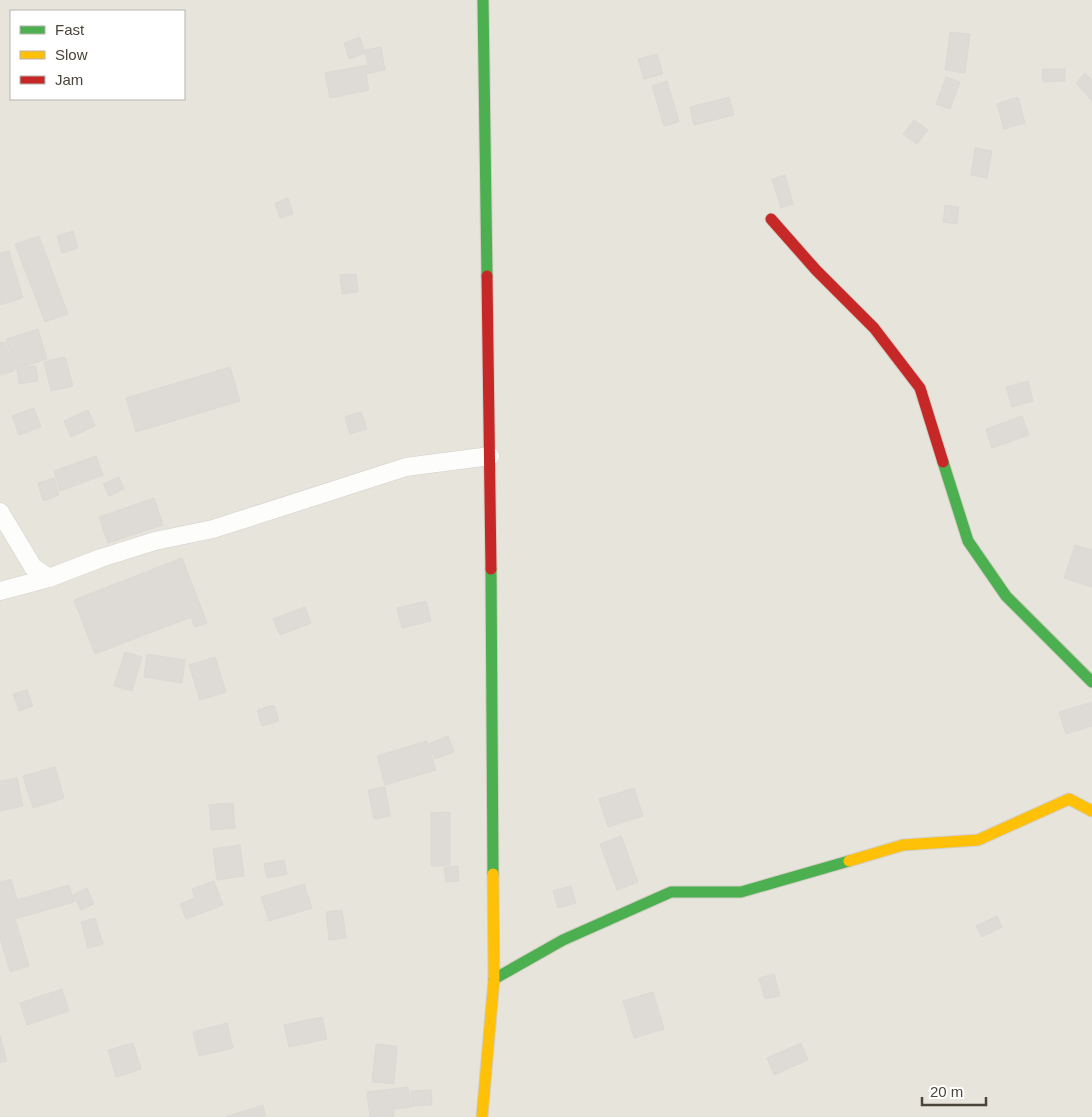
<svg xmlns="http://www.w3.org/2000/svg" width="1092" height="1117" font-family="Arial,sans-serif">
<rect width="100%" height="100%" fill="#f4f2ee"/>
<path fill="#e7e4dc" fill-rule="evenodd" d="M0,0H1092V1117H0ZM11,11H184V99H11Z"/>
<path fill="#dedbd6" stroke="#dcd9d4" d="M950,32L970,34L965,73L945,70Z
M360,37L365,53L349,59L344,43Z
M381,47L385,70L366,74L369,90L330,98L325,73L368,65L365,50Z
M657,54L663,74L644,79L638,59Z
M1042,69H1065V81L1043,82Z
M1085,73L1092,80V101L1076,83Z
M946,77L960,82L950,109L936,104Z
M667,81L679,122L664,126L652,86Z
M729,97L734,115L694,125L690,107Z
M1018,97L1025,123L1004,129L997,104Z
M914,120L928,130L917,144L903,134Z
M975,148L992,151L987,178L971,175Z
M785,175L793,204L781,208L772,179Z
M288,198L293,214L280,218L275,203Z
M945,205L959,207L957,224L943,222Z
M73,231L78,248L62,253L57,236Z
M39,236L68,314L45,322L15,244Z
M9,251L23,298L0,305V253Z
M356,274L358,292L342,294L340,275Z
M38,329L47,359L15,369L6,339Z
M5,342L14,371L0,375V343Z
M65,357L73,386L51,391L44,362Z
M36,366L38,381L19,384L17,368Z
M230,367L240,401L136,432L126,398Z
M1028,381L1033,401L1012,407L1006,387Z
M34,408L41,427L19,435L12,416Z
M88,410L95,426L71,437L64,421Z
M361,412L367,429L350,434L345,417Z
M1022,416L1029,435L992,448L986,429Z
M96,456L103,475L60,491L54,471Z
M119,477L124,489L109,496L103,484Z
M54,478L59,495L43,501L38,483Z
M154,498L163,525L108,543L99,517Z
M1075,545L1092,550V587L1064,578Z
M182,558L207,623L195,627L191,617L95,654L74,600Z
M426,601L431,621L402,628L397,608Z
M305,607L311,623L280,635L273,619Z
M125,652L142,657L132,691L114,686Z
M147,654L185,660L182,683L144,677Z
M215,657L226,692L200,700L189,665Z
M27,690L33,706L19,711L13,694Z
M1092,702V726L1066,734L1059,712Z
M274,705L279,721L262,726L257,710Z
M448,736L454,752L435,759L429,744Z
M427,741L436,770L385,785L377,756Z
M55,767L64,798L33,808L23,776Z
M17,778L23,806L0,811V781Z
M385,787L390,816L374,819L368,790Z
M634,788L643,816L608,827L599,799Z
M233,803L235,828L211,830L209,805Z
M450,812V866H431V813Z
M621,836L638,882L617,890L600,844Z
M240,845L244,876L217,880L213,849Z
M284,860L287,874L267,878L264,864Z
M458,866L459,881L446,882L444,868Z
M11,879L17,900L69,885L74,902L15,919L29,966L10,972L0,938V882Z
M214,881L223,905L186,919L180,904L195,898L192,889Z
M304,884L312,908L269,921L261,897Z
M571,886L576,903L558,908L553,891Z
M87,888L94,904L81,910L73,895Z
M342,910L346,938L329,940L326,912Z
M997,916L1002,927L982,937L976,926Z
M95,918L103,944L88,948L81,922Z
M774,974L780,996L765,999L759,978Z
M62,989L69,1011L27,1025L20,1003Z
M653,992L664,1029L634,1038L623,1001Z
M322,1017L327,1039L289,1047L284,1025Z
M227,1023L233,1048L199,1056L193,1032Z
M0,1036L7,1061L0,1063Z
M133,1043L141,1069L116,1077L108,1050Z
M801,1043L808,1060L774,1075L767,1058Z
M376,1044L397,1046L394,1084L372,1082Z
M408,1087L411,1107L393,1109L394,1117H370L367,1092Z
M431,1090L432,1105L412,1106L411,1091Z
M263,1105L266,1117H225Z"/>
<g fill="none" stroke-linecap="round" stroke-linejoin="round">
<defs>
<path id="street" d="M0,512L33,567L49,578
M0,591L49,578L101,558L155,541L213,529L406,467L490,456"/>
<path id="fast" d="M483,0L487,276
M943,462L968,541L1006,596L1092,682
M491,569L493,874
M494,979L563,940L671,892H741L849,861"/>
<path id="slow" d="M849,861L903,845L978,840L1069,799L1092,811
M482,1117L494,979L493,874"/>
<path id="jam" d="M771,219L816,270L874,328L920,388L943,462
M487,276L491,569"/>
</defs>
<use href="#street" stroke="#d2d0cb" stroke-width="19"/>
<use href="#fast" stroke="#d3cfc5" stroke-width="13"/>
<use href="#slow" stroke="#d3cfc5" stroke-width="13"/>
<use href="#jam" stroke="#d3cfc5" stroke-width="13"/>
<use href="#street" stroke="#fdfdfc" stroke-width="18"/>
<use href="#fast" stroke="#4caf50" stroke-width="11"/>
<use href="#slow" stroke="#ffc107" stroke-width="11"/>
<use href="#jam" stroke="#c62828" stroke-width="11"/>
</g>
<rect x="10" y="10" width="175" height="90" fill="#ffffff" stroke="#b7b4b0"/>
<rect x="20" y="26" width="25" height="8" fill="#4caf50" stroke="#b7b4b0"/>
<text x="55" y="35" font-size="15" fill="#4b4439">Fast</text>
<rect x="20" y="51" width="25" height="8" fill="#ffc107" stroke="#b7b4b0"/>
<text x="55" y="60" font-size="15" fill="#4b4439">Slow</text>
<rect x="20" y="76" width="25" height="8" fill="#c62828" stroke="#b7b4b0"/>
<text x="55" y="85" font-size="15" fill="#4b4439">Jam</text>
<path d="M922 1097v8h64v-8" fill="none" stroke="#4b4439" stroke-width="2.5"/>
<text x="930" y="1097" font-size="15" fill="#4b4439" stroke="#ffffff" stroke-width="4" paint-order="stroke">20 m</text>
</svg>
